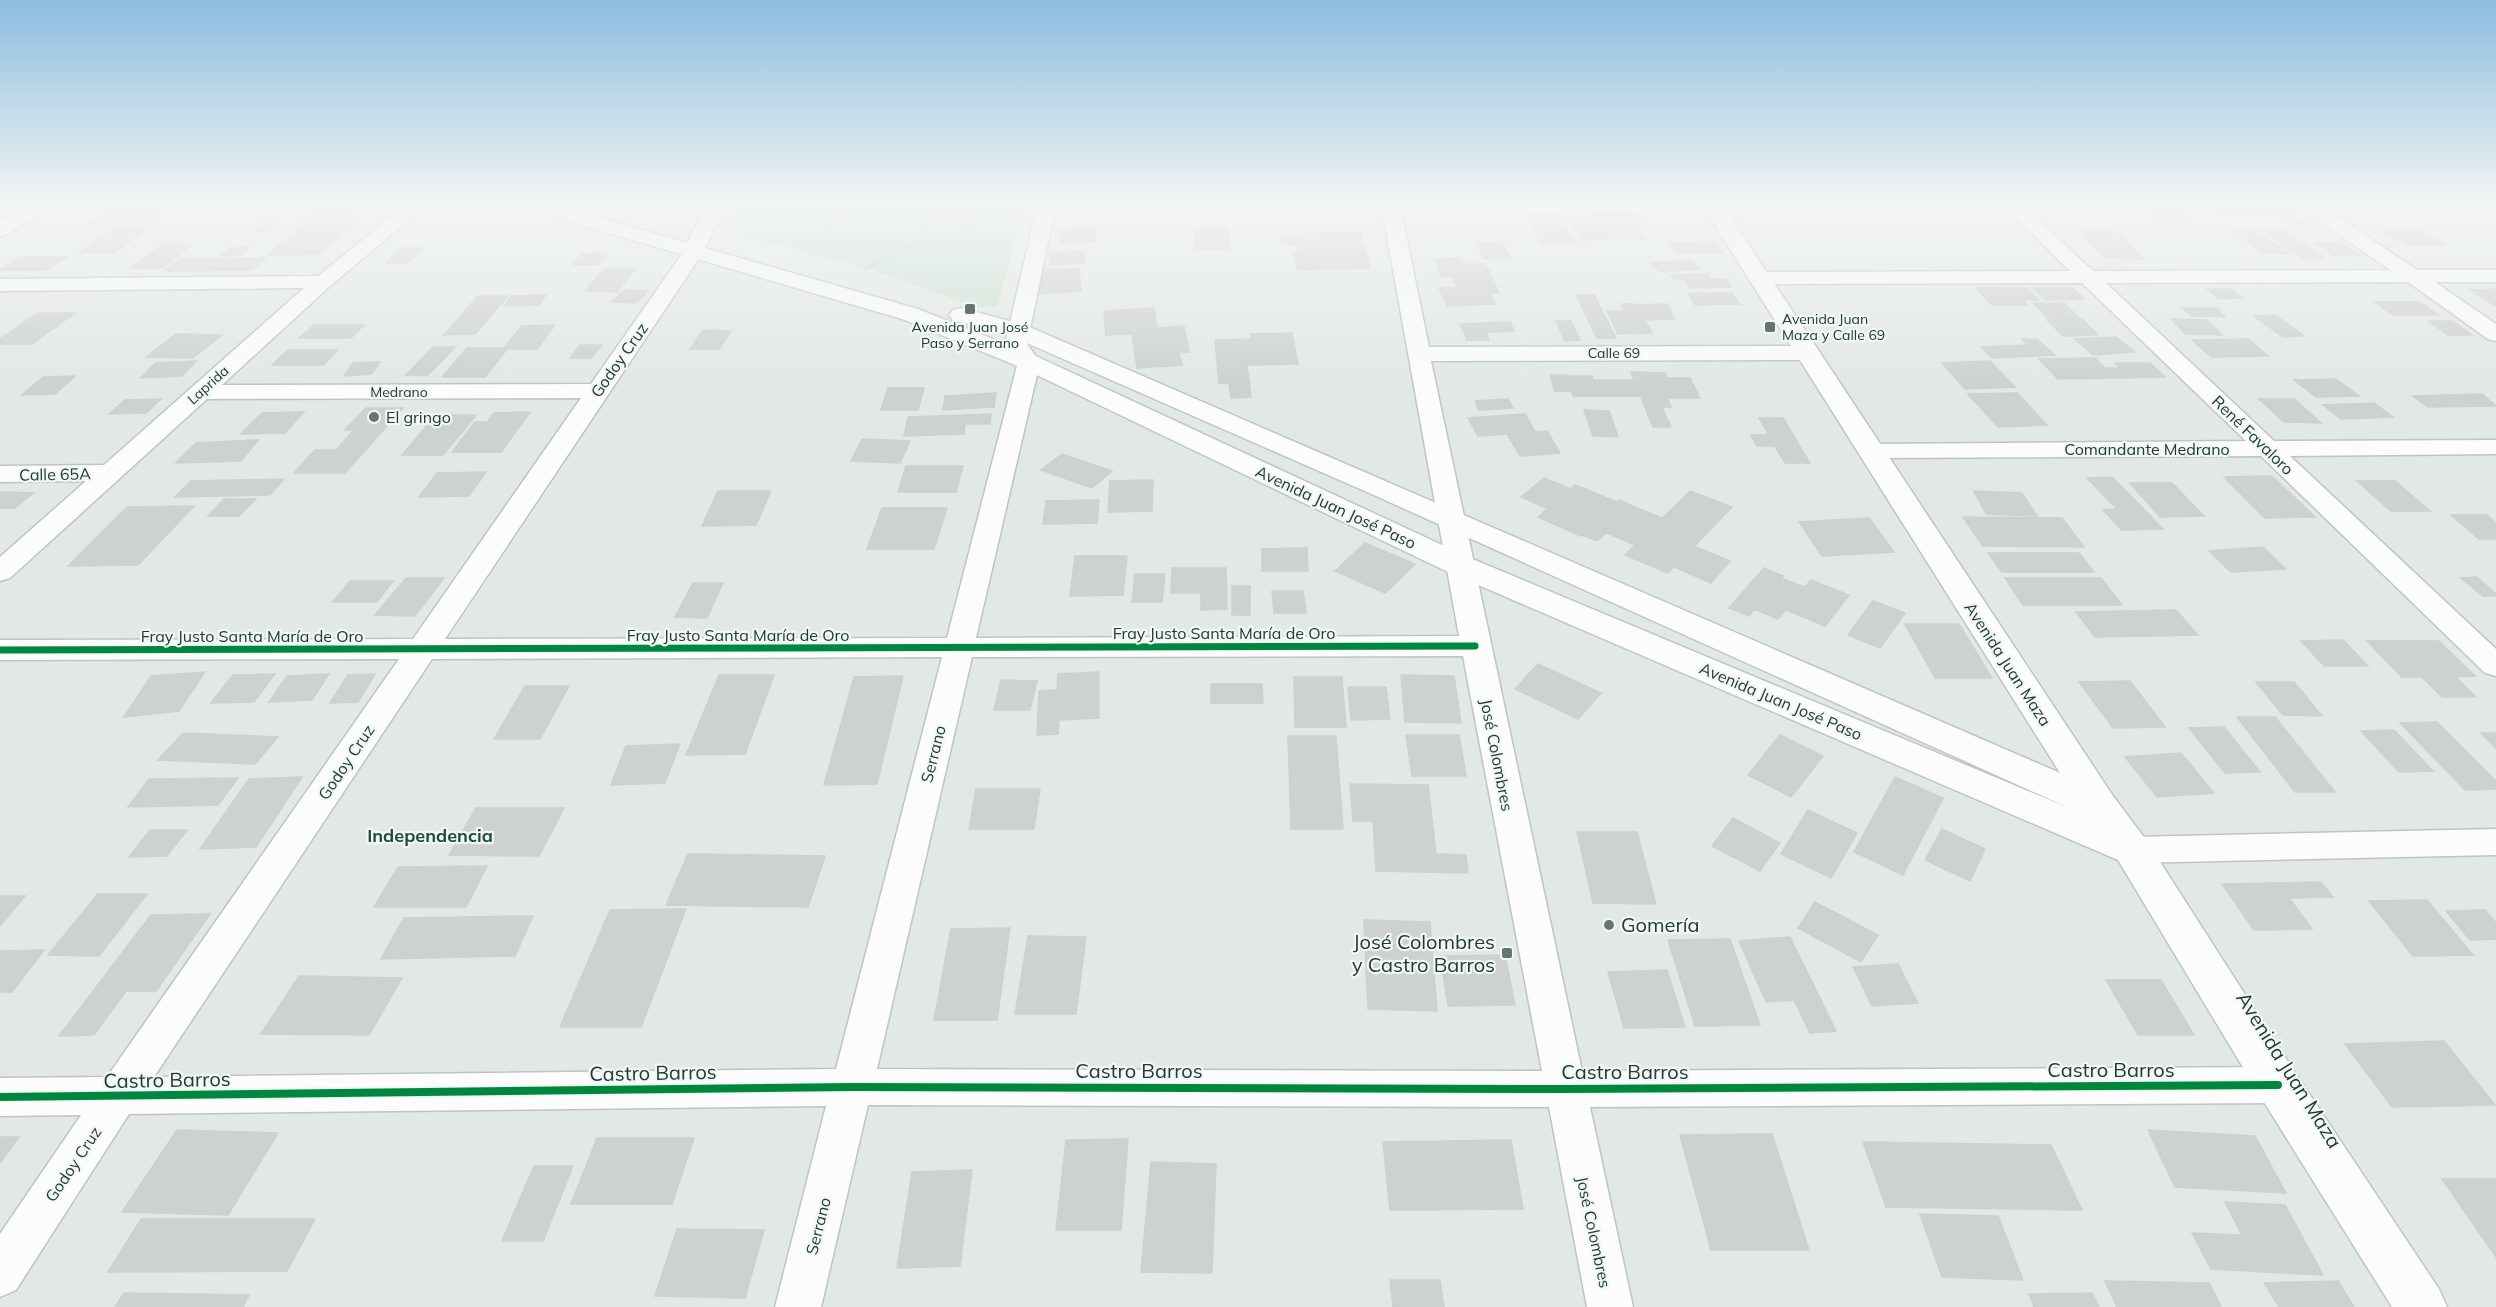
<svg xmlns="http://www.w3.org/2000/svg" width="2496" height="1307" font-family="Mulish,sans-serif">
<rect width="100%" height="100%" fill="#e2e8e5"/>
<path fill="#cce0d3" d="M739,203H1025L997,306L976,307L879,272L722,229Z"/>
<path fill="#cdd1d0" stroke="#cbd1ce" stroke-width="1.5" d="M329,203H355L351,206L325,207Z
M1210,203H1300V210H1218Z
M1337,203H1382L1383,208H1338Z
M2052,203L2086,204L2094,212L2060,211Z
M2282,205L2309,224L2289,225L2276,215H2222L2210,206Z
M352,208L342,218H310L321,209Z
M2175,208L2191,220H2161L2145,209Z
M113,209H167L145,224H89Z
M1593,213H1635L1642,225L1600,226Z
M1527,215H1559L1574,243H1540Z
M262,224H278L268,232L252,233Z
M304,224H354L320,254L268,255Z
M1572,224H1598L1607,239L1581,240Z
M1637,225L1645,239H1607L1600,226Z
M115,227H149L114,253H79Z
M1095,228L1096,241L1060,243L1059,230Z
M1228,228L1230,250H1195L1194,229Z
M2256,230L2289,254H2265L2233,231Z
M2262,230H2284L2325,258L2302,259Z
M2419,230L2445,245L2407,246L2382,231Z
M2079,231L2117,232L2144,259L2105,258Z
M1360,232L1366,251L1299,252L1297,245H1282L1280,234Z
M1715,242L1723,253L1676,254L1669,243Z
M1477,243H1502L1510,258L1484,259Z
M2316,243H2342L2359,255H2333Z
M192,244L163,268H131L162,245Z
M250,247L241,255L221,256L230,248Z
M401,248H424L408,263L385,264Z
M1084,251L1085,263L1050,265V253Z
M1366,251L1370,268L1298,270L1294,253Z
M607,253L599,264L573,265L581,254Z
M20,257H67L47,270H0Z
M266,258L252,270L164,271L180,259Z
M1461,258L1464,264H1485L1491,275L1442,277L1435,259Z
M1691,260L1700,269L1660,272L1651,263Z
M1079,268L1081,291L1037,294L1036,271Z
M604,269H635L617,292L585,291Z
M1708,274L1711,279H1726L1731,287L1690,288L1685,280H1675L1671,275Z
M1491,275L1499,293H1490L1495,304L1447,306L1439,288H1457L1452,276Z
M1976,288H2027L2039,300H2023L2027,305H1992Z
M2033,288H2073L2084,299L2045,300Z
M2207,289H2230L2242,298L2219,299Z
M2496,289V306L2470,290Z
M624,290L648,291L637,303L612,302Z
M1688,293H1732L1740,304L1695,305Z
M546,295L539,305L504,306L512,296Z
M1576,295H1594L1616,338H1597Z
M478,296H508L475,334L444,335Z
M2375,302H2420L2438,315H2393Z
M2033,303H2064L2079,318H2048Z
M1621,304H1636L1652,333L1618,334L1607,311H1625Z
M1667,304L1675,319L1645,320L1637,305Z
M1154,308L1157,328L1184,326L1189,352H1179L1182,365L1137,368L1132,334L1106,335L1104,311Z
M2182,308H2216L2225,317L2192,316Z
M38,313H75L32,344H0V339Z
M2275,315L2304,336L2283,337L2254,316Z
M2082,319L2098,335L2063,336L2047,320Z
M2171,319L2207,320L2222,335L2186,334Z
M1556,321H1571L1580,340L1565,341Z
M2429,321H2453L2472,335H2448Z
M1510,322L1514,331L1486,332L1489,340H1467L1460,324Z
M314,325H364L351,338H299Z
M555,325L537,349H507L485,377H442L467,348H504L522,326Z
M703,330L731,331L719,349H690Z
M1292,333L1298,364L1255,365L1251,334Z
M176,334L222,335L193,358L146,357Z
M2116,337L2135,352L2093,355L2075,339Z
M1252,339L1255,365H1247L1251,397L1231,398L1229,383H1219L1215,340Z
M2022,339H2037L2055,355L1992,358L1981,347L2028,345Z
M2248,339L2268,356L2211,357L2192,340Z
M580,345H602L591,358H570Z
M433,347H455L428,375H406Z
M288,350H338L323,365H272Z
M2095,358L2105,368H2120L2115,363H2150L2165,377L2058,379L2039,359Z
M196,361L182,376L141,378L155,363Z
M1990,361L2015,387L1965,389L1942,363Z
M380,362L371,374L344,376L353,363Z
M1631,372L1665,373L1676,398H1667L1671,407H1662L1671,427H1653Z
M1550,375H1566L1572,391H1555Z
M75,376L55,394L22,395L43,377Z
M1567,376H1592L1599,396H1573Z
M1667,378H1690L1700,398H1676Z
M2336,379L2359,396L2316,397L2294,380Z
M1594,380H1634L1641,396H1599Z
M888,388H924L918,410H881Z
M996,393L994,407L943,410L945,396Z
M2017,393L2047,425L1998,427L1968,394Z
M2482,394L2496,406L2428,407L2413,396Z
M161,399L146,413L109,414L125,400Z
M1508,399L1513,408L1479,410L1475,401Z
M2259,399H2294L2321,423L2284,422Z
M2374,403L2393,417L2341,419L2323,405Z
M366,408H403L345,473H294L315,450H336L354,430H345Z
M1584,410L1609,411L1618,437L1593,436Z
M304,412L285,433L241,434L262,413Z
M530,412L501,452H452L475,422H487L494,413Z
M991,414L990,424H965L964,434L904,436L908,417Z
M1525,414L1535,432L1547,431L1560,453L1520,456L1507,434L1478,436L1468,418Z
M436,415H476L443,455H402Z
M1759,418H1783L1810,463H1785L1775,446H1757L1751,435H1769Z
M862,439L910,441L900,463L851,461Z
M258,440L241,461L176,463L196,443Z
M1062,454L1112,471L1092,488L1041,470Z
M906,466H963L956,492H898Z
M486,472L469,496L419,497L437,473Z
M2272,476L2315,517L2265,518L2224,477Z
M2112,477L2163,529L2122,530L2103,510L2117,509L2087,478Z
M1544,478L1571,489L1549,509L1521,497Z
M284,479L270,495L175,497L191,481Z
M1153,480L1152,511L1108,512L1110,481Z
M2357,481H2395L2430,511H2391Z
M2130,483H2172L2204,516L2160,517Z
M1575,485L1617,502L1581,536L1538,517Z
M718,491H771L756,525L702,526Z
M1690,491L1732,507L1668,573L1625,555Z
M1974,491L2022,493L2037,516L1986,514Z
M0,492L33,493L15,508H0Z
M224,499H256L239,516H208Z
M1099,500L1097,523L1043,524L1046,501Z
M1619,500L1630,505L1602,531L1606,533L1597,541L1582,535Z
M1630,505L1662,518L1635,545L1602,531Z
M194,506L138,565L68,566L127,507Z
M882,508H947L934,549H867Z
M2451,515H2487L2496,523V539H2479Z
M1963,517L2062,518L2084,547L1983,546Z
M1869,518L1894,552L1822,556L1799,522Z
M1365,543L1415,564L1385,593L1335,571Z
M1694,546L1730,561L1711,583L1674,567Z
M2263,547L2286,569L2231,572L2209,551Z
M1307,548L1308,571H1262V549Z
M1988,553H2079L2094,572H2002Z
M1075,556H1127L1123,595L1070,596Z
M1172,568H1226L1227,609L1201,610V593H1171Z
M1764,568L1783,576L1749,616L1729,608Z
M1135,574H1165L1162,602H1132Z
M2477,577L2496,594V596H2483L2461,578Z
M406,578H444L415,616L375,615Z
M1781,578L1805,587L1778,619L1754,609Z
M2005,578H2101L2122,605H2023Z
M1811,580L1849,595L1825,626L1786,610Z
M350,581H393L377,602H333Z
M693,583H723L707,618L675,617Z
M1232,586H1250V615H1232Z
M1272,591H1303L1306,613H1274Z
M1873,601L1905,613L1880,648L1848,635Z
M2176,610L2198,635L2095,637L2076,612Z
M1905,624H1959L1992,678H1935Z
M2343,640L2368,666H2324L2301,641Z
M2367,641H2439L2475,676L2455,677L2476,697H2442L2422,677H2402Z
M1538,664L1601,693L1578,719L1515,689Z
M205,672L179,711L124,717L151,676Z
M1099,672V718L1059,720L1058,734L1037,735L1039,691L1057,690L1058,674Z
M275,674L254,702L211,703L233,675Z
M329,674L312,700L269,702L287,676Z
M375,674L358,702L330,703L348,675Z
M719,675H774L745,754L686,755Z
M1401,675L1454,676L1461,723L1405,722Z
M903,676L877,784L824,785L854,677Z
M1294,677H1342L1346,727H1295Z
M1001,680L1037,681L1030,710H994Z
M2130,681L2165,727L2113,728L2079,682Z
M2256,682H2294L2322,716L2283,715Z
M1211,684H1262L1263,703H1211Z
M525,686H569L540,739H494Z
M1348,687H1386L1390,719L1351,720Z
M2237,717H2275L2335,792H2295Z
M2437,722L2496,781V789L2465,790L2400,723Z
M2224,727L2260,772L2225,773L2189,728Z
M2394,730L2433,771L2399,772L2361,731Z
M183,733L278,737L255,764L158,760Z
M2481,733H2496V749Z
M1406,735H1459L1466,776H1412Z
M1780,735L1823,756L1791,797L1748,775Z
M1288,736H1336L1343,829H1291Z
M680,744L665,783L611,785L626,746Z
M2181,753L2214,793L2157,797L2125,757Z
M302,777L256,847L200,849L249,779Z
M1895,777L1943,798L1903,875L1854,852Z
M238,778L218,805L128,807L149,779Z
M1350,784L1428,785L1436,854L1466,855L1468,873L1376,871L1373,821H1353Z
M976,789H1040L1034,829H969Z
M476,808H564L539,856L449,855Z
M1808,810L1857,833L1831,878L1781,854Z
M1733,818L1780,843L1760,871L1712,846Z
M1942,829L1985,849L1970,881L1925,860Z
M150,830H187L167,856L129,857Z
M1577,832H1637L1656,904L1593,903Z
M688,854L825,856L808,907L666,905Z
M487,866L466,907H374L398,867Z
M2321,882L2333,897L2289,898L2312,929L2254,930L2222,884Z
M98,894H147L99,956L48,955Z
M0,896H25L0,926Z
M2427,900L2473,955L2413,956L2369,901Z
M1815,902L1878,935L1861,962L1798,928Z
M686,909L641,1027H560L610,910Z
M2485,910L2496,923V939L2470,940L2446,911Z
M210,914L156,991H126L94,1035L59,1036L151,915Z
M533,916L515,956L381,959L404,918Z
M1364,920L1430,922L1437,1011L1368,1009Z
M1010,928L997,1020H934L951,929Z
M1028,936L1086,937L1076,1014H1015Z
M1790,937L1836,1031L1810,1033L1794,1000L1766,1002L1739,941Z
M1730,939L1760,1025L1695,1026L1668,940Z
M44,950L12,992H0V951Z
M1505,955L1515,1005L1448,1006L1440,956Z
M1898,964L1918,1003L1872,1006L1853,967Z
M1667,970L1685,1027L1624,1028L1608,972Z
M299,976L402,978L369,1035L261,1034Z
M2106,980H2161L2194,1035H2138Z
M2444,1041L2495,1105L2392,1107L2345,1044Z
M177,1130L278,1133L228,1215L122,1212Z
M2148,1130L2255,1136L2286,1193L2175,1187Z
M1772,1134L1809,1250H1711L1680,1135Z
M0,1137H19L0,1163Z
M597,1138H694L672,1204H571Z
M1128,1139L1121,1230H1056L1066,1140Z
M1511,1140L1523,1209L1390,1210L1383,1142Z
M1863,1142L2051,1145L2082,1210L1886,1207Z
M1151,1162L1216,1164L1212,1273L1141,1272Z
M534,1166H573L543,1241H502Z
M972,1170L960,1266L897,1268L912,1172Z
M2442,1179H2496V1257Z
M2225,1202L2285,1205L2323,1275L2211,1269L2192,1233L2242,1235Z
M1920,1214L1998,1216L2023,1280L1942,1277Z
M141,1219H315L287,1271L108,1272Z
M677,1229L764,1230L745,1298L655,1296Z
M1390,1280H1440L1444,1307H1393Z
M2105,1281L2209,1283L2221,1307H2117Z
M2338,1281L2354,1307H2279L2264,1283Z
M124,1293L249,1295L243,1307H115Z
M2092,1293L2099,1307H2034L2029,1294Z"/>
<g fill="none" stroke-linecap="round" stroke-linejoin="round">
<defs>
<path id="minor" d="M409,203H429L330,286L222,385L591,384L684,251L693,230L713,203H731L713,230L704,251L445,639L947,638L1018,362L1005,344L1038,203H1056L1027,344L1040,362L976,638L1459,636L1381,203H1720L1722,206L1720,210L1713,212L1401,211L1429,347L1809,346L1817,348L1820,353L1817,358L1809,360L1431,361L1582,1071L2278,1067L2292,1072L2298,1085L2292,1098L2278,1103L1590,1107L1633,1307H1587L1549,1107L868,1105L821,1307H775L826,1106L129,1114L16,1290L0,1297V1234L81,1115L0,1116V1078L107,1077L399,659L0,660V640L413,639L581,398L207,399L10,578L0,581V557L86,481L0,482V466L104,465L304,288L0,291V279L318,276ZM1463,656L1542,1071L877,1069L972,657ZM942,657L836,1069L154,1077L432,659Z
M2001,203H2020L2093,271L2390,270L2299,207L2297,203H2318L2417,270H2496V282H2435L2496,324V341L2488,339L2408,282L2106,283L2274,441L2496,440V454L2290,456L2496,649V676L2485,673L2261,456L1871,458L1862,456L1859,451L1862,446L1871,444L2246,441L2082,283L1760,284L1753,282L1750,278L1753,274L1760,272L2070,271Z
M2496,829V855L2132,863L2120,859L2115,850L2120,841L2132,837Z"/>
<path id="secondary" d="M31,203H55L52,207L7,234L0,236V221Z
M517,203H548L918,309L1038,357L1470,558L2069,808L1376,496L1011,336L953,320L949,315L953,310L961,308L1027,326L2060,773L1701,203H1721L2113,796L2146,840L2294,1071L2439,1289L2447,1307H2392L2262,1099L2118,860L1448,572L1020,367L902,319L520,207Z"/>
</defs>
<use href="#minor" stroke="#bfc4c2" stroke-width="3"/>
<use href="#secondary" stroke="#bfc5c3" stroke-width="3"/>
<path stroke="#bfc8c4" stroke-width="2" stroke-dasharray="2 3" stroke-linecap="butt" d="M948,212L974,215L980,222C966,239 938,242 921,228V224L930,216Z
M958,212L962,203
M980,222L1015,223
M813,260L843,203
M860,273L929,235"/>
<use href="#minor" fill="#fbfcfb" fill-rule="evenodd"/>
<use href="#secondary" fill="#fbfcfb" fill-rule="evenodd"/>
<defs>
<path id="cycleway-far1" d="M0,650L1475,646"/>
<path id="cycleway" d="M0,1097L852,1087L1564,1089L2278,1085"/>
</defs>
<use href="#cycleway-far1" stroke="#f0f7f4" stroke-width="10"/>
<use href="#cycleway" stroke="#f0f7f4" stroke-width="12"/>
<use href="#cycleway-far1" stroke="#00873e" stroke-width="7"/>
<use href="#cycleway" stroke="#00873e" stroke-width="8"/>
</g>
<linearGradient id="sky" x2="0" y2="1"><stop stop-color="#8dbde0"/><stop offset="0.53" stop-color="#f2f5f3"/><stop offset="1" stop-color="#f2f5f3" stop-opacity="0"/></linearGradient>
<rect width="2496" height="386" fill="url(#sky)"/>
<g fill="#657672" stroke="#f0f7f4" stroke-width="2">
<rect x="964" y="303" width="12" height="12" rx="3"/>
<rect x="1764" y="321" width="12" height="12" rx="3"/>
<circle cx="374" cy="417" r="6"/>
<circle cx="1609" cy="925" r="6"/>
<rect x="1501" y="947" width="12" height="12" rx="3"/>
</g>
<g text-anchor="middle" stroke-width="4.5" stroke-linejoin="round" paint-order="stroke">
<g font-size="14" fill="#223934" stroke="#f0f7f4" text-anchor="start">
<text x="1782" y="324">Avenida Juan<tspan x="1782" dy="16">Maza y Calle 69</tspan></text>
<text x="970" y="332" text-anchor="middle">Avenida Juan José<tspan x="970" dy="16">Paso y Serrano</tspan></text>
</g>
<g font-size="14" fill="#223934" stroke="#f0f7f4">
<text x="1614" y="358">Calle 69</text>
<text transform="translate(208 385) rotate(-42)" y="5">Laprida</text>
<text x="399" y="397">Medrano</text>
</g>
<g font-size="16" fill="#223934" stroke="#f0f7f4">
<text transform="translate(619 360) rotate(-55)" y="6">Godoy Cruz</text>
<text transform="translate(2253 435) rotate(44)" y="6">René Favaloro</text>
<text x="2147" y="455">Comandante Medrano</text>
<text transform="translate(55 474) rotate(-1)" y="6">Calle 65A</text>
<text transform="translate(1336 507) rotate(25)" y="6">Avenida Juan José Paso</text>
<text x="1224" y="639">Fray Justo Santa María de Oro</text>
<text x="738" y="641">Fray Justo Santa María de Oro</text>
<text x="252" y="642">Fray Justo Santa María de Oro</text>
<text transform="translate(2008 664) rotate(57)" y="6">Avenida Juan Maza</text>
<text transform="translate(1781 701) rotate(23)" y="6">Avenida Juan José Paso</text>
<text transform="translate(933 754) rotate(-76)" y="6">Serrano</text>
<text transform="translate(1497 755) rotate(79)" y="6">José Colombres</text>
<text transform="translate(346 762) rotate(-56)" y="6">Godoy Cruz</text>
<text transform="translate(73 1164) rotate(-56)" y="6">Godoy Cruz</text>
<text transform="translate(818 1226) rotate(-76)" y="6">Serrano</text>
<text transform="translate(1594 1232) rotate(78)" y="6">José Colombres</text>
</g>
<g font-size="16" fill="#223934" stroke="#f0f7f4" text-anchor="start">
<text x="386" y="423">El gringo</text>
</g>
<g font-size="18" font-weight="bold" fill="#204942" stroke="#f0f7f4">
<text x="430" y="842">Independencia</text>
</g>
<g font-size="20" fill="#223934" stroke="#f0f7f4" text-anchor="start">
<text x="1621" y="932">Gomería</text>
<text x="1495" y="949" text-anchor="end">José Colombres<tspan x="1495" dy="23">y Castro Barros</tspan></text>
</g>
<g font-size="20" fill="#223934" stroke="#f0f7f4">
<text x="2111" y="1077">Castro Barros</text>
<text transform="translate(2289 1070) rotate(58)" y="7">Avenida Juan Maza</text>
<text x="1139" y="1078">Castro Barros</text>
<text x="1625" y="1079">Castro Barros</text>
<text transform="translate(653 1073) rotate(-1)" y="7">Castro Barros</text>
<text transform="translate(167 1080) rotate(-1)" y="7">Castro Barros</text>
</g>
</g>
</svg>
